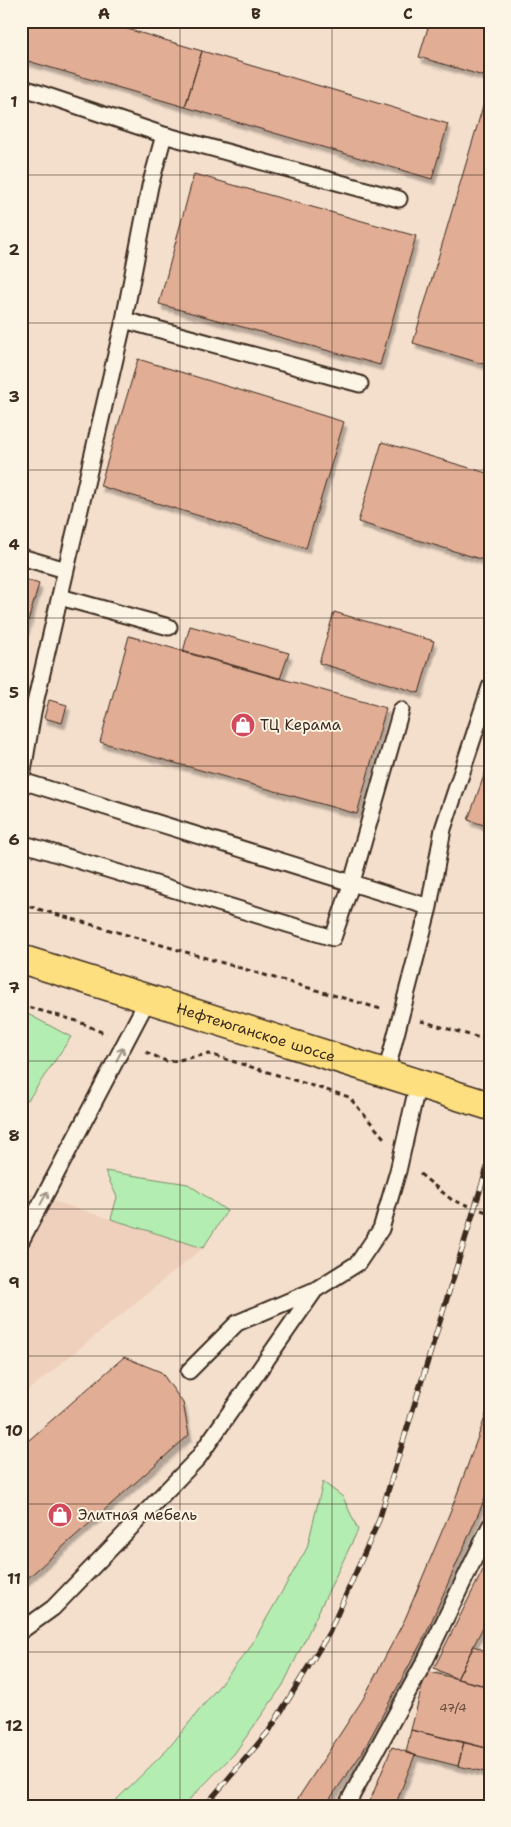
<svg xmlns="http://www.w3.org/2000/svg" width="511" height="1827" font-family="'Shantell Sans',sans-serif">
<defs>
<filter id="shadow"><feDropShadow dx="3" dy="5.5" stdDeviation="1" flood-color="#0004"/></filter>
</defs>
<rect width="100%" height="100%" fill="#f4dfcd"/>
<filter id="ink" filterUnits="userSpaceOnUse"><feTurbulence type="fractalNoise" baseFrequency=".02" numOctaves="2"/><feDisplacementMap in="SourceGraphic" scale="10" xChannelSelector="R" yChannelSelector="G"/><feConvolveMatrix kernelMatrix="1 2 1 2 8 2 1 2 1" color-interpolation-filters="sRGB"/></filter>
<g filter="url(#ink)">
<path fill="#eed0bc" d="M21,1191L203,1248L21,1396Z"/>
<path fill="#b4edb1" stroke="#788c68" d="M24,1012L71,1037L28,1100L21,1099V1014Z
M105,1171L188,1184L227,1211L203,1248L111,1219L117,1197Z
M323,1482L343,1497L358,1530L283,1685L234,1754L183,1806H110L167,1750L249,1649L307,1548Z"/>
<path fill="#e1ad94" stroke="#3b2a1e" filter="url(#shadow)" d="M21,21H100L202,51L185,107L21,59Z
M430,21H490V78L419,57Z
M202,51L448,124L432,179L185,107Z
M490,82V108L483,106Z
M483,106L490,108V366L413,343Z
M194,174L416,236L380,365L159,304Z
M138,359L344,422L306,548L100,486Z
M382,442L490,474V562L358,522Z
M21,578L39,584L21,645Z
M334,612L434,641L419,693L319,663Z
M190,626L289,653L280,679L183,652Z
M129,636L386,708L357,814L100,742Z
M49,700L67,705L62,723L44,718Z
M490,759V827L468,820Z
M124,1357L161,1372L183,1403L189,1435L21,1584V1447Z
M490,1404V1487L425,1636L362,1753L325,1806H293L363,1699L405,1619L453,1505Z
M490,1556V1613L457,1679L434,1668Z
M474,1646L490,1653V1687L457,1679Z
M426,1671L490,1687V1749L411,1730Z
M411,1730L464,1742L458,1766L406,1753Z
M464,1742L490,1749V1773L458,1766Z
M392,1747L415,1755L395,1806H368Z"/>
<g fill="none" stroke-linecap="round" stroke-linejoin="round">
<defs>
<path id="service" d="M21,87L164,135L399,199
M124,320L360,384
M21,557L66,570
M60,597L169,627
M22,781L429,907
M21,783L33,712L124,320L150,186L164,135
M21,843L333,938L352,882L401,710
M386,1073L429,907L443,829L490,687
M21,1241L148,999
M189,1371L237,1323L315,1290L358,1263L381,1229L398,1171L418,1083
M21,1631L53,1608L198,1458L315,1290
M346,1806L426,1659L490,1526"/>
<g id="primary">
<path id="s1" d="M21,959L490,1106"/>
</g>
</defs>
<use href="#service" stroke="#3b2a1e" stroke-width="19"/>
<use href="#primary" stroke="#3b2a1e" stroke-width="31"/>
<path stroke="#3b2a1e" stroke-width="3" stroke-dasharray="5 4" stroke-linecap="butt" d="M21,904L381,1009
M21,1005L77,1021L106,1034
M421,1021L490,1041
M146,1052L168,1062L209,1054L349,1097L384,1138
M420,1174L452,1200L490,1213"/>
<use href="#service" stroke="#fcf5e5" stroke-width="15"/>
<use href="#primary" stroke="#fddf80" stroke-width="28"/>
<defs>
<path id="rail" d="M205,1806L269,1731L329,1633L379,1520L490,1158"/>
</defs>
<use href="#rail" stroke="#3b2a1e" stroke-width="5.5"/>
<use href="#rail" stroke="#fcf5e5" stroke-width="4" stroke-dasharray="11" stroke-linecap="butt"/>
</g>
<defs><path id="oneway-shaft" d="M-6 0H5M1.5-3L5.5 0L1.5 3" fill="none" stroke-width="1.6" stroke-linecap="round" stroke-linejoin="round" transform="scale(1.25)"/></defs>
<g stroke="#9c9082">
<use href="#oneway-shaft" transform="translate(120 1054) rotate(-62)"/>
<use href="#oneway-shaft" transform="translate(44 1198) rotate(-62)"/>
</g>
</g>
<path fill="none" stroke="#3b2a1e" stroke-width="1" stroke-opacity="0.55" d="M180,21V1806M332,21V1806M21,175H490M21,323H490M21,470H490M21,618H490M21,766H490M21,913H490M21,1061H490M21,1209H490M21,1356H490M21,1504H490M21,1652H490"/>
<defs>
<symbol id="shop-disc" viewBox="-11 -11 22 22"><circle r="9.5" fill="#d1495b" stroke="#fcf5e5"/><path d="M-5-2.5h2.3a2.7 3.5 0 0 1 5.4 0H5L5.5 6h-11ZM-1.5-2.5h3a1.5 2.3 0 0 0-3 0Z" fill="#fff"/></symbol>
</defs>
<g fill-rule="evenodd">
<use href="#shop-disc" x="229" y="711" width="28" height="28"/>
<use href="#shop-disc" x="46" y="1501" width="28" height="28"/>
</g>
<g text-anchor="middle" stroke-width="4" stroke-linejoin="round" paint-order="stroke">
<g font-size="12" fill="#644b3c">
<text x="453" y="1712">47/4</text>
</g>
<g font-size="15" fill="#3b2a1e" stroke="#fcf5e5" text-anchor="start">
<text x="260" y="730">ТЦ Керама</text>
<text x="78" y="1520">Элитная мебель</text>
</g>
<g font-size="15" fill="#3b2a1e" stroke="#fcf5e5">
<text dy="5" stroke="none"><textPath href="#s1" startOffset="246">Нефтеюганское шоссе</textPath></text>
</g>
</g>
<rect width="511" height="1827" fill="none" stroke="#fcf5e5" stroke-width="55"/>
<rect x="28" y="28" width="456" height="1772" fill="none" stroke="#3b2a1e" stroke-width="2"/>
<g font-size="16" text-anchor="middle" font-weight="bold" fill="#3b2a1e">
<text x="104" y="19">A</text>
<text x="256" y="19">B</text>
<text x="408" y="19">C</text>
<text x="14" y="107">1</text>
<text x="14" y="255">2</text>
<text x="14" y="402">3</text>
<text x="14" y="550">4</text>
<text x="14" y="698">5</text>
<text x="14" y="845">6</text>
<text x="14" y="993">7</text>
<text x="14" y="1141">8</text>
<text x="14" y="1288">9</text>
<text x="14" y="1436">10</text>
<text x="14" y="1584">11</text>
<text x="14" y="1731">12</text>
</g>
</svg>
